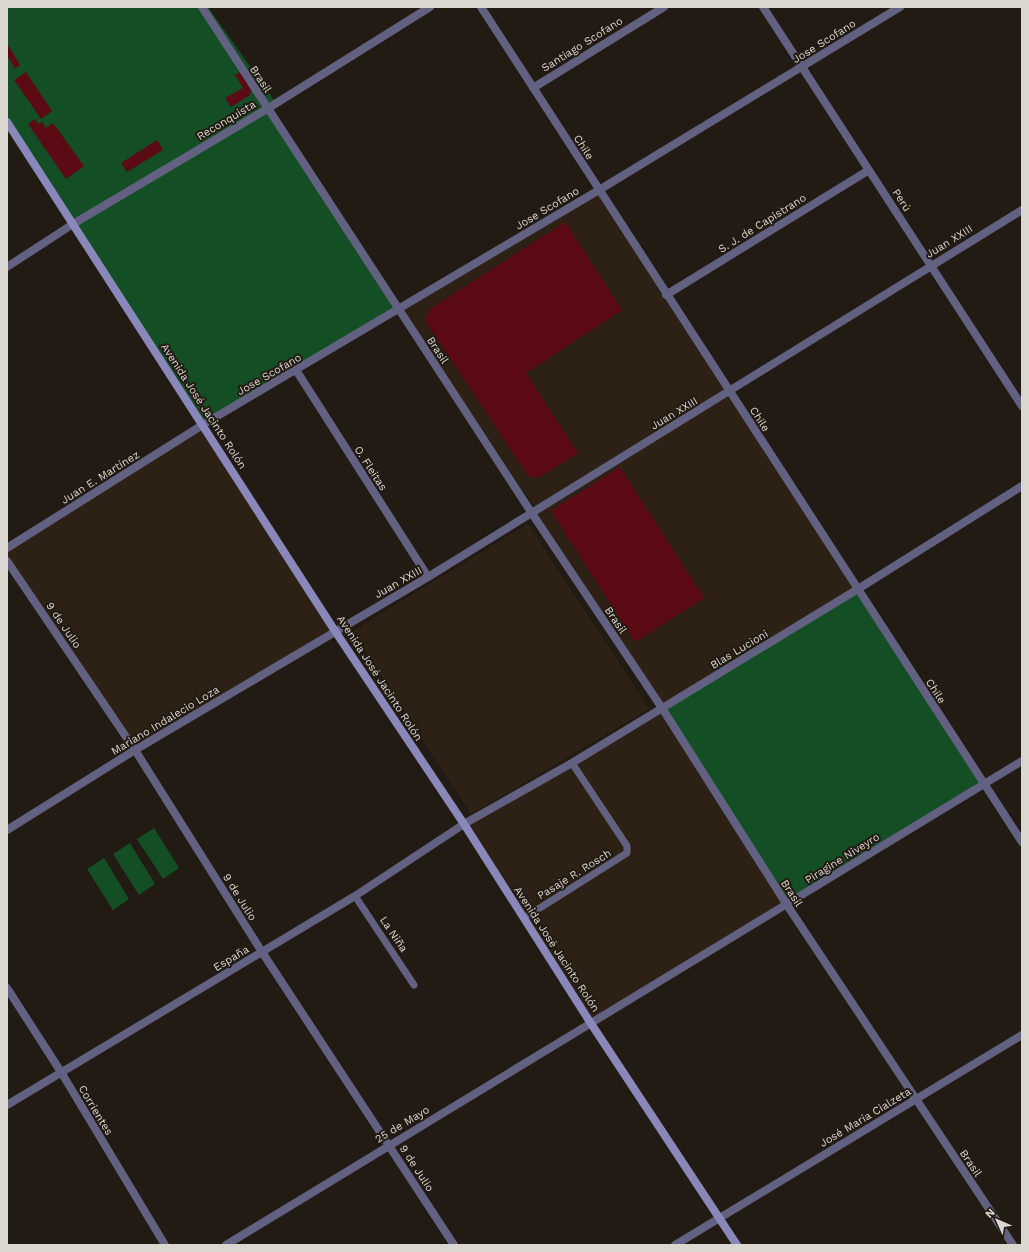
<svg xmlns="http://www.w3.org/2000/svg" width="1029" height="1252" font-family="'Work Sans',sans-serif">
<rect width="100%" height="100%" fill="#221b13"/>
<path fill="#2c2114" d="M599,190L858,589L787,905L590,1022L464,824L662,708L531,512L536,509L399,310Z
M204,424L335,631L135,750L7,561V548Z
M528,524L649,709L471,814L353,631Z"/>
<path fill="#144e24" d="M7,7H208L276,103L267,108L399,310L204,424L7,122Z
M858,589L984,784L787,905L662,708Z
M154,828L179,868L163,879L137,839Z
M130,843L155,884L139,895L113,854Z
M104,858L129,899L113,910L87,869Z"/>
<path fill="#5c0a14" d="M7,43L20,65L15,69L7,55Z
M26,72L52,111L41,119L14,80Z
M240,72L251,90L250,95L231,107L225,98L243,88L235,75Z
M35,119L38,124L42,122L46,128L53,123L84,166L66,179L28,124Z
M157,140L163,150L127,172L121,163Z
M565,222L622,310L526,373L578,453L538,478L528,476L425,320L430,309Z
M620,467L704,598L635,642L551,511Z"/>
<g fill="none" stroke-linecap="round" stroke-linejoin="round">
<path stroke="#626181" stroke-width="7" d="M355,896L414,985
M524,918L627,853V846L572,763"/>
<path stroke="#626181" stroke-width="8" d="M202,7L531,512L662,708L787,905L1013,1245
M481,7L1022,842
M763,7L1022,406
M533,88L664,7
M7,267L73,224L267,109L430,7
M666,295L869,170
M296,370L428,577
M7,548L204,424L599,190L900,7
M7,561L135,750L262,952L454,1245
M7,830L135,750L428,577L1022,210
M7,988L61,1072L165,1245
M7,1105L355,896L464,824L572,763L858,589L1022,486
M226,1245L1022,761
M675,1245L1022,1035"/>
<path stroke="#8a88bb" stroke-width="8" d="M7,122L335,631L464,824L590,1022L737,1245"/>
</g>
<g text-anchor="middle" stroke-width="4" stroke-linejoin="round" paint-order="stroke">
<g font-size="11" fill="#dad6d0" stroke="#221b13">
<text transform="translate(824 41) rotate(-32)" y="4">Jose Scofano</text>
<text transform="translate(582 44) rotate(-32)" y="4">Santiago Scofano</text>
<text transform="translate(261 79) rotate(57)" y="4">Brasil</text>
<text transform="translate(226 120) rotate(-31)" y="4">Reconquista</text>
<text transform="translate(584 147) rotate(57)" y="4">Chile</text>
<text transform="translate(902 200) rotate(57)" y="4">Perú</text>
<text transform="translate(547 208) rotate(-31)" y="4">Jose Scofano</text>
<text transform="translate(762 223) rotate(-32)" y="4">S. J. de Capistrano</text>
<text transform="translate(949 241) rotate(-32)" y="4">Juan XXIII</text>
<text transform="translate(438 350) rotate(57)" y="4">Brasil</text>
<text transform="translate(269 374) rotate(-30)" y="4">Jose Scofano</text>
<text transform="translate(204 406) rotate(57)" y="4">Avenida José Jacinto Rolón</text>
<text transform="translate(674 413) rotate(-31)" y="4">Juan XXIII</text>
<text transform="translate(760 419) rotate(57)" y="4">Chile</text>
<text transform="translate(371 468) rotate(57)" y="4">O. Fleitas</text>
<text transform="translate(100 477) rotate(-32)" y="4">Juan E. Martínez</text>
<text transform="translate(398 582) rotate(-30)" y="4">Juan XXIII</text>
<text transform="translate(616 620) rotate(56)" y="4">Brasil</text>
<text transform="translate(64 625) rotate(56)" y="4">9 de Julio</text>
<text transform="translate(739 649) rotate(-31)" y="4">Blas Lucioni</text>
<text transform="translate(380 678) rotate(57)" y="4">Avenida José Jacinto Rolón</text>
<text transform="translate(936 691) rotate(57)" y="4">Chile</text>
<text transform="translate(165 720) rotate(-31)" y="4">Mariano Indalecio Loza</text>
<text transform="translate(842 858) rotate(-32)" y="4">Piragine Niveyro</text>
<text transform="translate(574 874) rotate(-32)" y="4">Pasaje R. Rosch</text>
<text transform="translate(792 893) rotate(57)" y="4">Brasil</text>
<text transform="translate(240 897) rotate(58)" y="4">9 de Julio</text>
<text transform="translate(394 934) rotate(56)" y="4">La Niña</text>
<text transform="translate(557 949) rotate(57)" y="4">Avenida José Jacinto Rolón</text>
<text transform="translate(231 958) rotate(-31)" y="4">España</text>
<text transform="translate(96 1110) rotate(59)" y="4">Corrientes</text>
<text transform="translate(865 1117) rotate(-31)" y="4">José María Cialzeta</text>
<text transform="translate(402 1124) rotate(-31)" y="4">25 de Mayo</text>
<text transform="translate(971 1163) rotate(56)" y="4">Brasil</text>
<text transform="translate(417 1168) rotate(57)" y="4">9 de Julio</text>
</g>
</g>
<rect width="1029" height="1252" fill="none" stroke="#dad6d0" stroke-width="16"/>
<g transform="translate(997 1220) rotate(315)" stroke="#221b13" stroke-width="3" paint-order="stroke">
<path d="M0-3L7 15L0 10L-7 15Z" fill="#dad6d0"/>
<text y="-6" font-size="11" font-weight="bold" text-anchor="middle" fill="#dad6d0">N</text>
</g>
</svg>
